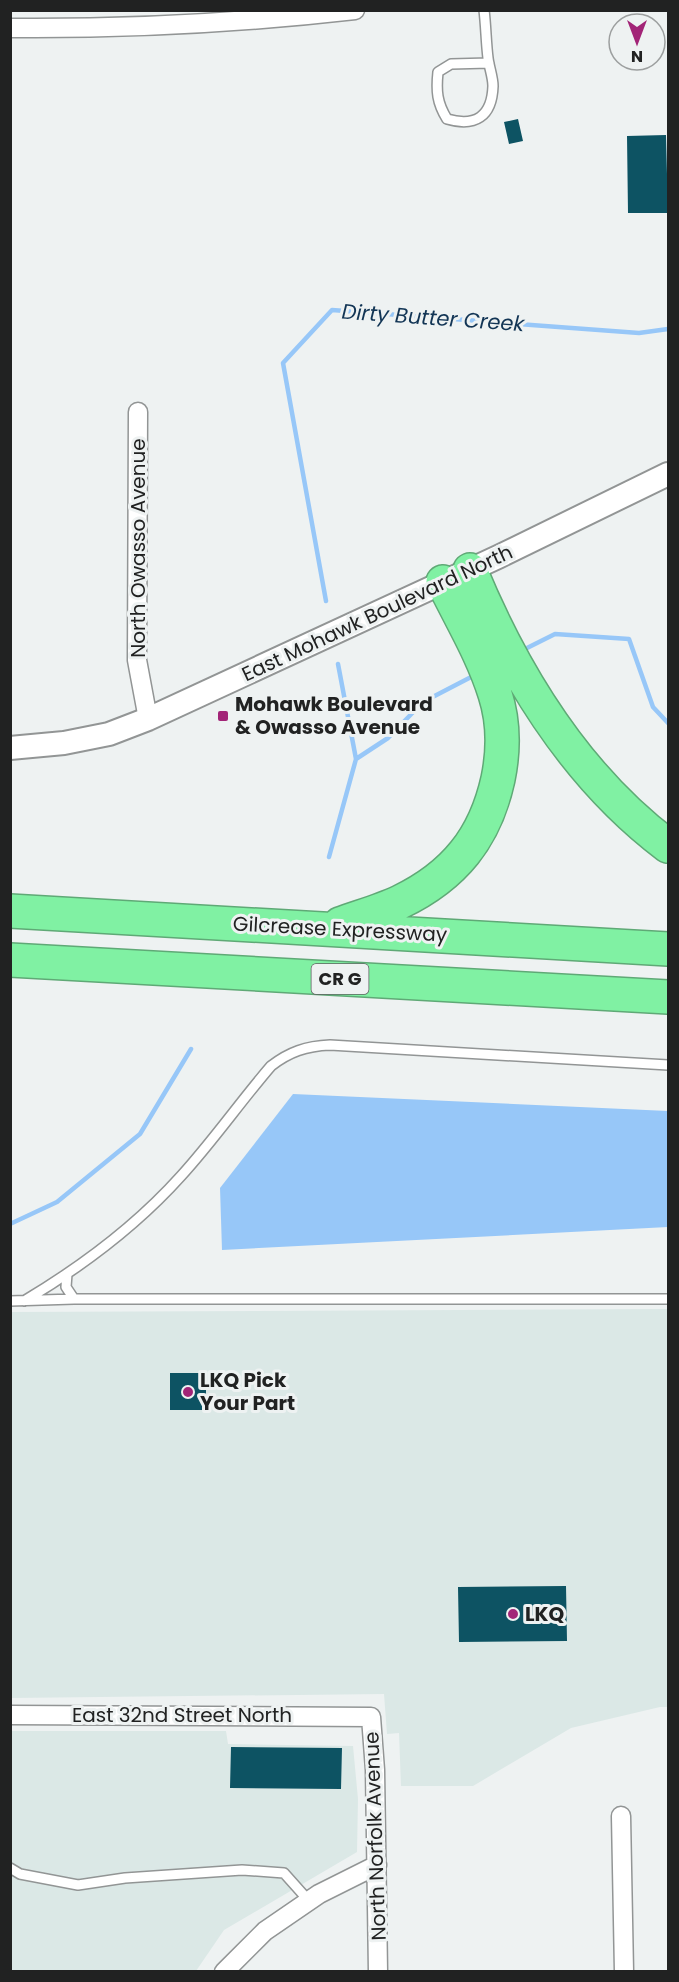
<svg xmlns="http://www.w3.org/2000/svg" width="679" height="1982" font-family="Poppins,sans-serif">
<rect width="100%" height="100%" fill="#eef2f2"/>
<path fill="#dbe8e6" d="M668,1309V1707H660L571,1728L473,1786H401L399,1733L387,1734L384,1694L11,1698L10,1312Z
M11,1731H226L228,1744L353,1746L358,1799L357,1852L224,1930L196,1971L11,1972Z"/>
<path fill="#97c7f8" d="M293,1094L668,1111V1227L222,1250L220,1188Z"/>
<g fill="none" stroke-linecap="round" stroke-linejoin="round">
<path stroke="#97c7f8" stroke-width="4.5" d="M326,601L283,363L332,310L639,333L668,329
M525,649L555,634L629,639L653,707L668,723
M356,759L388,738L423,702L475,675
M329,857L356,759L338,664
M10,1224L57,1202L140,1134L191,1049"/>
</g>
<path fill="#0d5363" d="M518,119L523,141L509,144L504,122Z
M666,135L668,213H628L627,136Z
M170,1373H206V1410H170Z
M566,1586L567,1641L459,1642L458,1587Z
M231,1747L342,1748L341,1789L230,1788Z"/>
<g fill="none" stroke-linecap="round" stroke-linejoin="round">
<defs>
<path id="service" d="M484,10C486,26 486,42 488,58C489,67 493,77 493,86C492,117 475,127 447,119C437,103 436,91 438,72L451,64L489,63
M67,1274L66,1287L74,1299
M10,1301L74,1299H668
M24,1301C81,1267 137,1225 181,1176C213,1141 240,1102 271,1066C289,1052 306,1046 330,1045L668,1065
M10,1868L20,1874L78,1885L125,1878L242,1870L284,1873L309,1901"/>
<path id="minor" d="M10,28C126,29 241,23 355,10
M138,412L137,660L148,719
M10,1715L371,1717L375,1770L378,1972
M621,1816L624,1972
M224,1972L265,1931L319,1894L377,1865"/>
<path id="tertiary" d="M10,748L64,743L109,734L148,719L498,557L668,474"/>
<path id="motorway" d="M470,570C514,676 576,777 668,846
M10,911L668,949
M340,924C359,917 381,911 400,902C454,876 485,838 498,779C504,750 504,722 495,694C483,655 461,619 443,582
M10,960L668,997"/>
</defs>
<use href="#service" stroke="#929595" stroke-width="12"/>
<use href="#minor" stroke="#929595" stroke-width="21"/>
<use href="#tertiary" stroke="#929595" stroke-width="26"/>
<use href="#motorway" stroke="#5fa976" stroke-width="36"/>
<use href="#service" stroke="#fff" stroke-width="9"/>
<use href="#minor" stroke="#fff" stroke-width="18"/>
<use href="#tertiary" stroke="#fff" stroke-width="22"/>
<use href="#motorway" stroke="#80f1a3" stroke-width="33"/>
</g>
<g fill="#a22477" stroke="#eef2f2" stroke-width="2">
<rect x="217" y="710" width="12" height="12" rx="3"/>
<circle cx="188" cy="1392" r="6"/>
<circle cx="513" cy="1614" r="6"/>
</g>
<g text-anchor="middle" stroke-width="6" stroke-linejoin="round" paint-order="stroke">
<rect fill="#eef2f2" stroke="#5e6060" stroke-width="1.5" x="311.5" y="964" width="57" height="30" rx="4.5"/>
<g font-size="18" font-weight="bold" fill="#212222">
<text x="340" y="985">CR G</text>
</g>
<g font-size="20" fill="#212222" stroke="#eef2f2">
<text transform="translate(138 548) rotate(-90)" y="7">North Owasso Avenue</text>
<text transform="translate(377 613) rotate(-25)" y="7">East Mohawk Boulevard North</text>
<text transform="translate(340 929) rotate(3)" y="7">Gilcrease Expressway</text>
<text x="182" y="1722">East 32nd Street North</text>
<text transform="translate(375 1836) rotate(-92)" y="7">North Norfolk Avenue</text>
</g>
<g font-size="20" font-weight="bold" fill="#212222" stroke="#eef2f2" text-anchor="start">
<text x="235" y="711">Mohawk Boulevard<tspan x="235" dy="23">&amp; Owasso Avenue</tspan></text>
<text x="200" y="1387">LKQ Pick<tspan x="200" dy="23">Your Part</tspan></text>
<text x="525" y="1621">LKQ</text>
</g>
<g font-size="21" font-style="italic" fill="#123555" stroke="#eef2f2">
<text transform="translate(433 318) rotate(4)" y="7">Dirty Butter Creek</text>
</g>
</g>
<rect width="679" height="1982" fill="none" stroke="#212222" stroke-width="24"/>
<g transform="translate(637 42) rotate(180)"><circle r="28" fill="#eef2f2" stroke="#9c9f9f" stroke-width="1.5"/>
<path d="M0-4.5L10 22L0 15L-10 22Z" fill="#a22477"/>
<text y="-9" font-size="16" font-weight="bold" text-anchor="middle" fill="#212222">N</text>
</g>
</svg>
